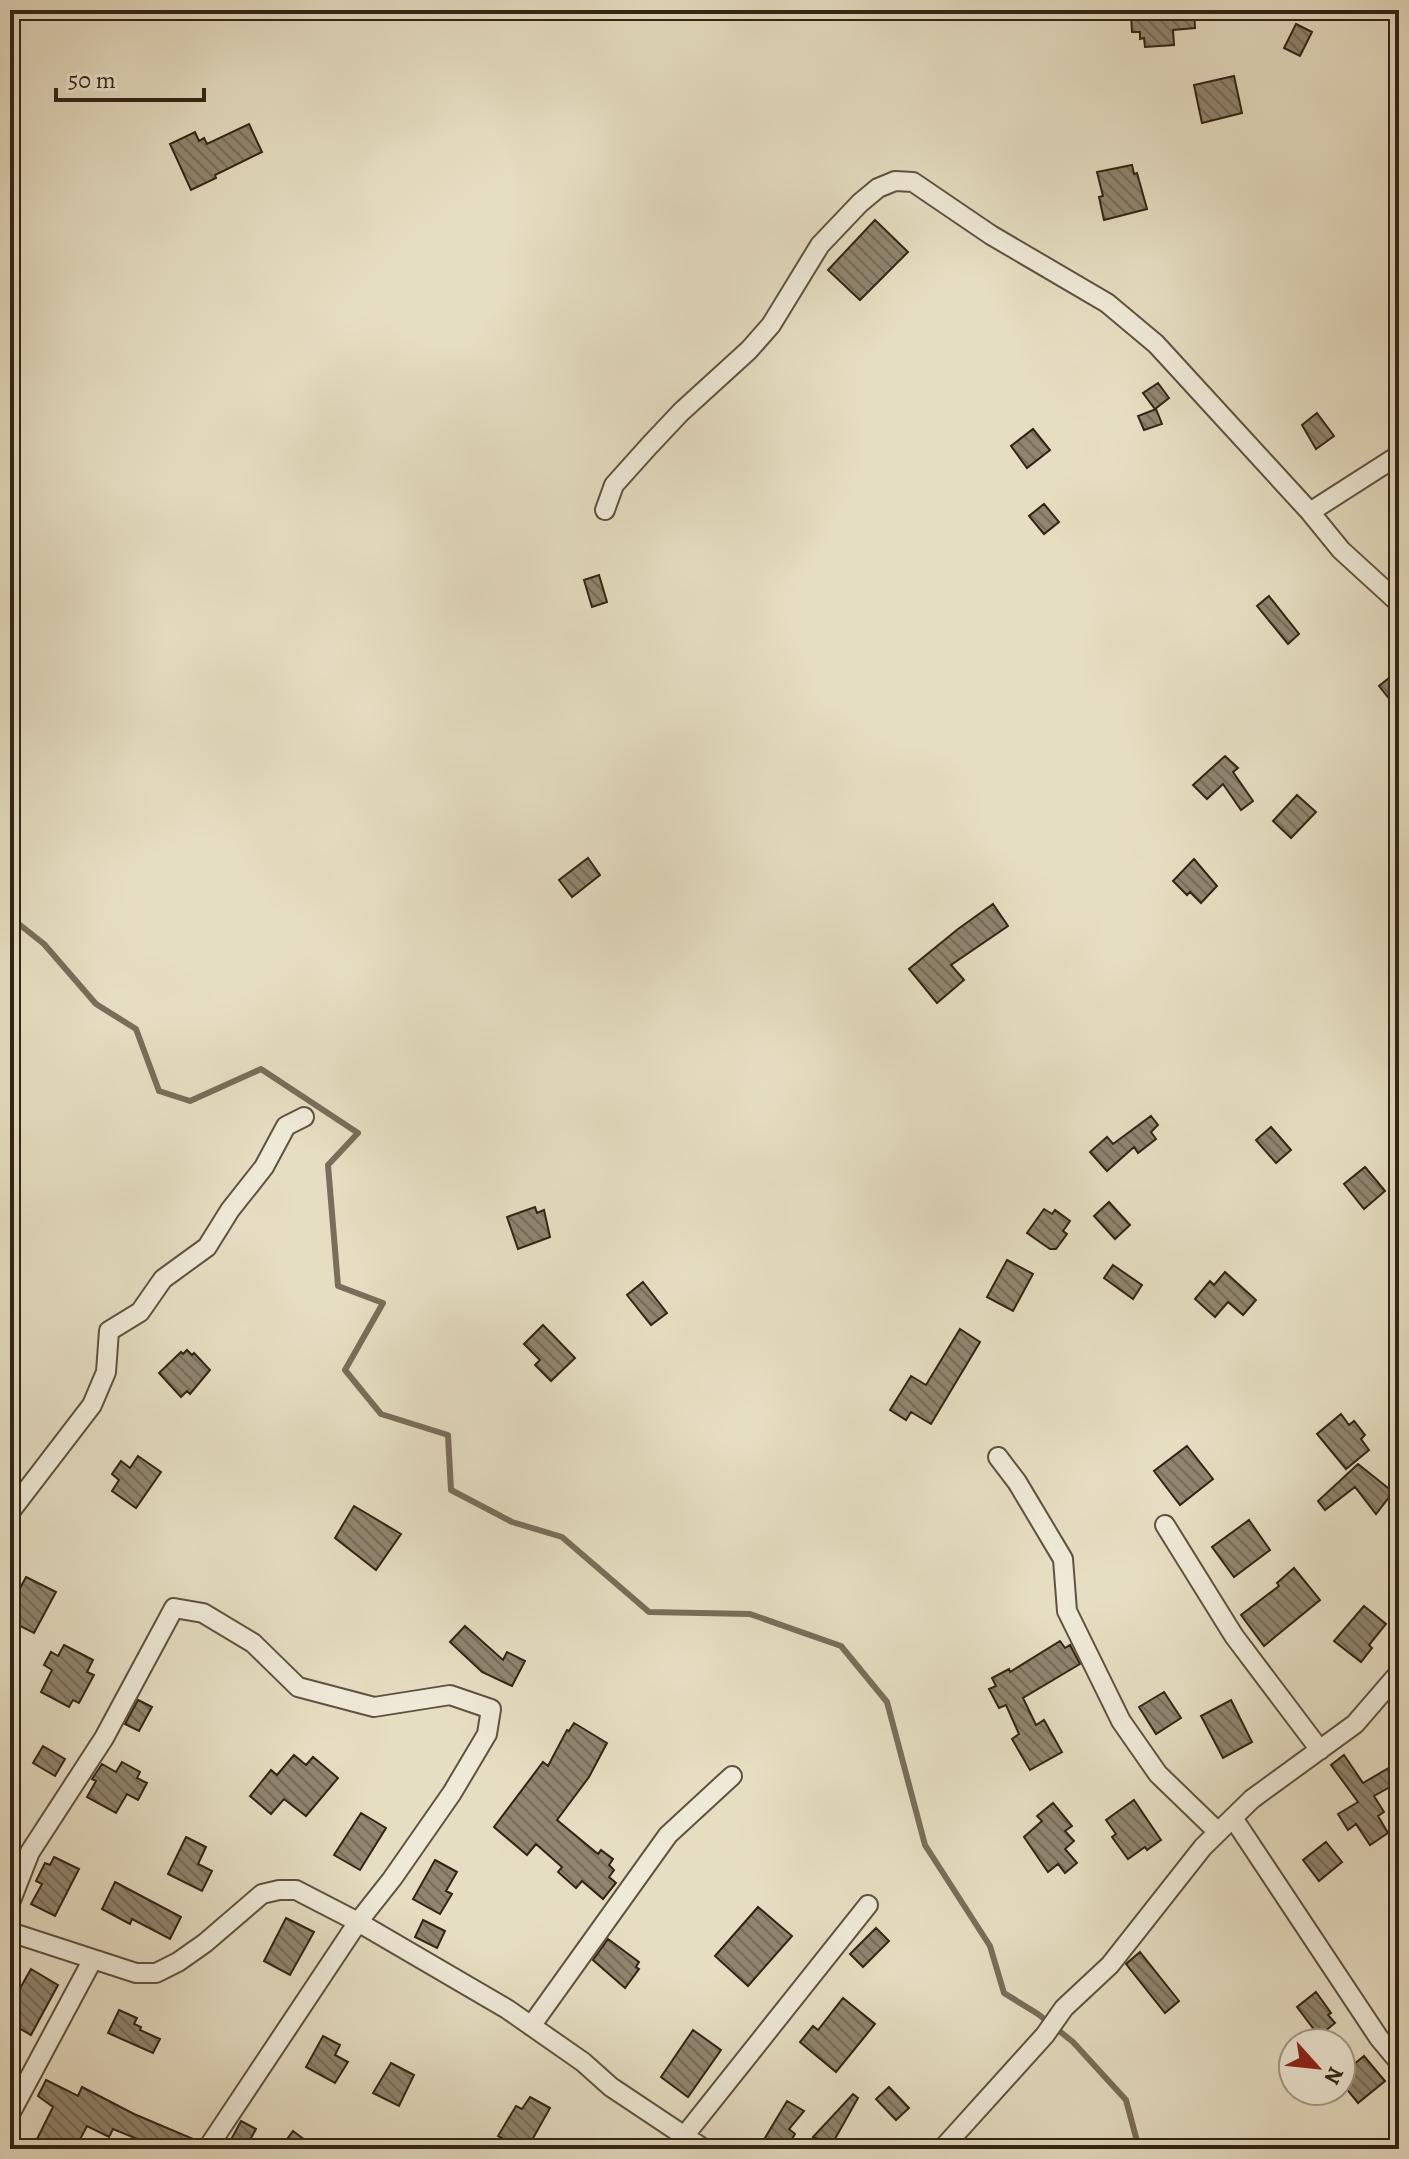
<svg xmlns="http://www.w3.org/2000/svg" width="1409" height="2159" font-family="Alegreya,serif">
<defs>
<pattern id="building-back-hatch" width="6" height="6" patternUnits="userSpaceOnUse" patternTransform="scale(2)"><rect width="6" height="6" fill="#90856f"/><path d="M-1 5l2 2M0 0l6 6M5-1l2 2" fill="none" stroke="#766d5a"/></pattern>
</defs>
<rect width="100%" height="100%" fill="#e6dec3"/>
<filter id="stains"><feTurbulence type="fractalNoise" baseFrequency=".0025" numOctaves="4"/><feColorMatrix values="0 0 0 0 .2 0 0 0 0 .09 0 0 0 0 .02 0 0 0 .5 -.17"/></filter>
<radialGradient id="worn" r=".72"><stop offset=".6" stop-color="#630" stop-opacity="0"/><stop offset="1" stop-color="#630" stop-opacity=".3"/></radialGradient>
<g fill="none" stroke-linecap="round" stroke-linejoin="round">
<path stroke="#796e5a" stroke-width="6" d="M10,917L44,944L96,1004L136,1029L159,1091L190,1101L261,1069L358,1133L328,1165L338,1286L383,1303L345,1370L381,1414L448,1435L451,1490L512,1522L562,1537L649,1612L750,1614L841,1646L887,1702L925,1845L990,1946L1004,1993L1038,2014L1073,2042L1126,2100L1137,2141L1145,2149"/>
</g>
<path fill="url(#building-back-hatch)" stroke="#322415" stroke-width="2" d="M1141,10H1194L1195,28L1173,30L1174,45L1145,47L1144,38L1140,39V32H1132L1131,15L1141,14Z
M1296,24L1312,32L1300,56L1284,48Z
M1234,76L1242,113L1202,123L1194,85Z
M249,124L262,152L215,175L216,178L191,190L170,144L195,132L199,141L204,138L207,144Z
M1132,165L1134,174L1137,173L1147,209L1104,220L1099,197L1103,196L1097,172Z
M875,220L908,252L860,300L828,270Z
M1158,383L1169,398L1155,409L1143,393Z
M1156,409L1162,424L1144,430L1138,416Z
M1317,413L1334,436L1316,449L1302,425Z
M1033,429L1050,450L1027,468L1011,446Z
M1044,504L1059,522L1044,534L1029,516Z
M599,575L607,602L592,607L584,580Z
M1269,596L1299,634L1288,644L1257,606Z
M1399,670V711L1379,686Z
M1225,756L1238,768L1233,772L1253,801L1241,810L1223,784L1207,799L1193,785Z
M1297,795L1316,812L1291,838L1273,821Z
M588,858L600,875L572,897L559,880Z
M1194,859L1217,886L1201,903L1190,892L1187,895L1173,881Z
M993,904L1008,926L951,965L964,980L937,1003L909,969L958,929Z
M1151,1116L1158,1125L1151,1132L1156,1139L1138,1153L1134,1147L1107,1171L1090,1152L1107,1137L1113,1144Z
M1271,1127L1291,1150L1276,1163L1256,1140Z
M1365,1167L1385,1191L1364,1209L1344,1184Z
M1109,1202L1130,1225L1115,1239L1094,1216Z
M535,1207L537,1213L544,1210L550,1237L518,1249L507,1217Z
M1044,1209L1052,1214L1055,1210L1070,1221L1063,1231L1067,1234L1056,1249H1050L1027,1233Z
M1007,1260L1033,1274L1013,1311L987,1297Z
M1113,1265L1142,1285L1133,1299L1104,1278Z
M1225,1272L1256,1300L1243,1315L1228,1302L1215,1317L1195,1299L1210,1281L1214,1285Z
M643,1282L667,1313L651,1325L627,1295Z
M543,1325L575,1358L551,1381L535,1365L540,1360L524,1344Z
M960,1329L980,1342L931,1424L911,1412L906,1420L890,1410L911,1376L926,1385Z
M187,1350L192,1355L194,1353L210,1370L190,1394L187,1391L181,1397L159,1373L181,1352L183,1354Z
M1341,1414L1349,1425L1354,1421L1365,1435L1361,1439L1369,1450L1346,1469L1317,1434Z
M1187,1446L1213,1479L1180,1505L1154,1471Z
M138,1456L161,1472L136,1508L112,1491L119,1480L112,1474L121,1461L130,1468Z
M1358,1464L1393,1492L1376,1514L1355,1487L1325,1510L1318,1501Z
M354,1506L401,1534L376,1570L335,1538Z
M1249,1520L1270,1550L1234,1577L1212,1547Z
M1294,1568L1320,1600L1264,1646L1241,1615L1279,1586L1277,1583Z
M26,1577L56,1592L34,1633L10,1621V1607Z
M1364,1606L1386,1624L1369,1645L1372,1648L1361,1662L1334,1641Z
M465,1626L503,1660L507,1652L525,1661L512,1686L482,1672L450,1642Z
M1060,1641L1065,1648L1070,1645L1080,1664L1023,1698L1036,1725L1044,1720L1062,1752L1030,1770L1012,1739L1019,1734L1006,1705L999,1708L989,1689L996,1686L992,1678L1009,1669L1010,1672Z
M64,1645L93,1660L87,1672L94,1675L79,1703L73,1700L69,1707L41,1692L52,1670L44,1665L51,1652L58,1656Z
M1164,1692L1181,1718L1156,1734L1139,1707Z
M138,1700L152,1707L139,1731L125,1724Z
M1231,1700L1252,1742L1223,1758L1201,1716Z
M574,1723L607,1743L589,1777L557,1820L598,1854L601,1850L613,1859L609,1865L614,1870L609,1877L616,1883L603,1899L582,1881L576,1888L558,1872L562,1867L536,1844L527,1855L494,1827L543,1762L548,1766L567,1730L569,1731Z
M43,1746L65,1759L55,1776L33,1763Z
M294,1755L306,1765L313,1757L338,1778L306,1816L284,1799L271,1814L250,1796L271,1770L277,1775Z
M1344,1755L1363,1783L1399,1762V1782L1374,1796L1384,1812L1378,1816L1388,1833L1370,1845L1356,1824L1348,1830L1338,1814L1358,1802L1331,1765Z
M122,1762L140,1772L137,1778L147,1783L138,1800L127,1794L116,1813L87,1797L96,1781L92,1779L102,1764L116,1772Z
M1134,1800L1161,1840L1147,1850L1145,1847L1128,1859L1112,1837L1116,1834L1106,1820Z
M1053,1803L1072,1826L1065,1831L1074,1841L1065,1849L1077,1863L1065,1873L1058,1864L1048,1872L1024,1837L1042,1821L1037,1816Z
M361,1813L386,1828L360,1870L334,1855Z
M186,1837L206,1847L198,1864L212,1871L202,1891L168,1874Z
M1326,1842L1342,1862L1319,1881L1303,1860Z
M54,1857L79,1869L55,1916L31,1904L42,1884L36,1881L45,1863L50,1865Z
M435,1860L457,1872L446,1891L452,1894L440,1914L413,1899Z
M115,1882L181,1917L170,1939L132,1919L130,1924L102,1909Z
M758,1907L792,1936L748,1986L715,1956Z
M286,1918L314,1932L290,1975L264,1961Z
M423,1920L445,1931L437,1948L415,1937Z
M876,1928L889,1941L863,1967L850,1954Z
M608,1939L639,1962L636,1967L639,1969L625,1988L593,1960Z
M1140,1952L1179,2001L1165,2013L1126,1964Z
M31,1969L58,1985L31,2035L10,2023V2006Z
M1316,1992L1331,2013L1328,2015L1335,2023L1319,2036L1297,2007Z
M843,1998L875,2024L836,2072L800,2042L813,2026L818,2030Z
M119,2010L137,2018L134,2024L141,2027L140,2030L160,2039L153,2053L108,2033Z
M693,2030L721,2050L688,2097L661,2077Z
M323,2036L340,2045L335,2055L348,2062L335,2083L306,2067Z
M1364,2056L1385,2081L1358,2103L1341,2082V2075Z
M391,2063L414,2075L399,2106L373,2093Z
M46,2080L78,2096L82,2087L134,2114L198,2141L195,2149H162L113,2129L109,2137L87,2126L75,2149H32L53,2107L38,2096Z
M889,2087L909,2108L896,2120L876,2099Z
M853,2094L858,2098L831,2146L813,2137Z
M530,2097L550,2108L527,2149H522L498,2136L516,2106L522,2109Z
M787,2101L804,2111L789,2129L795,2134L786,2149H783L765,2138Z
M241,2121L256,2129L245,2149H226Z
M293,2131L317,2149H280Z"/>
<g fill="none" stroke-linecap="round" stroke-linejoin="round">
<defs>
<path id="street" d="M605,510L614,485L649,446L681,412L749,350L771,325L820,245L860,203L878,188L895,181L913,182L991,235L1107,303L1156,344L1310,512L1341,550L1399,603
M1310,512L1399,455
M998,1457L1017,1482L1063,1559L1067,1611L1121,1721L1158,1774L1218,1832
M10,1512L92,1405L106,1372L109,1331L140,1312L163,1279L207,1247L230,1210L264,1167L286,1126L304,1117
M1165,1525L1234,1636L1320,1750
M1233,1818L1379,2038L1399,2062
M10,1903L30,1852L104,1738L174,1608L203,1613L253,1643L298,1687L374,1707L450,1695L491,1709L487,1734L452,1793L392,1879L358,1922L207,2149
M10,1932L136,1973H156L178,1962L205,1943L262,1894L279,1890H296L358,1922L507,2009L583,2062L611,2087L704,2149
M531,2026L668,1835L732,1776
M10,2114L93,1959
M685,2135L868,1905
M942,2149L1045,2035L1064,2008L1110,1965L1203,1847L1252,1799L1355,1724L1399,1673"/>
</defs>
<use href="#street" stroke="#5f5240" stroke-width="22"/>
<use href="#street" stroke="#efead8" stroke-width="18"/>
</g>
<rect width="1409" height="2159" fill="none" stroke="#e6dec3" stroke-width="40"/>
<rect x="12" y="12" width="1385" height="2135" fill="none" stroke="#322415" stroke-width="4"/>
<rect x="20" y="20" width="1369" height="2119" fill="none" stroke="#322415" stroke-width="2"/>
<g transform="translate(1317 2067) rotate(117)"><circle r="38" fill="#efead8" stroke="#a39b8a" stroke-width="2"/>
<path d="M0-6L14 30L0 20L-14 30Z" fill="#8f2418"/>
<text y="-12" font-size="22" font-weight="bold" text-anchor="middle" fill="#322415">N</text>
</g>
<path d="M56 88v12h148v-12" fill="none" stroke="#322415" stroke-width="4"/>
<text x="68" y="88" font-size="24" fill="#322415" stroke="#efead8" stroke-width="6" paint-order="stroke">50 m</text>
<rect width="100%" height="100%" filter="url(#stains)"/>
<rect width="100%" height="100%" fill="url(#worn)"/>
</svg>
